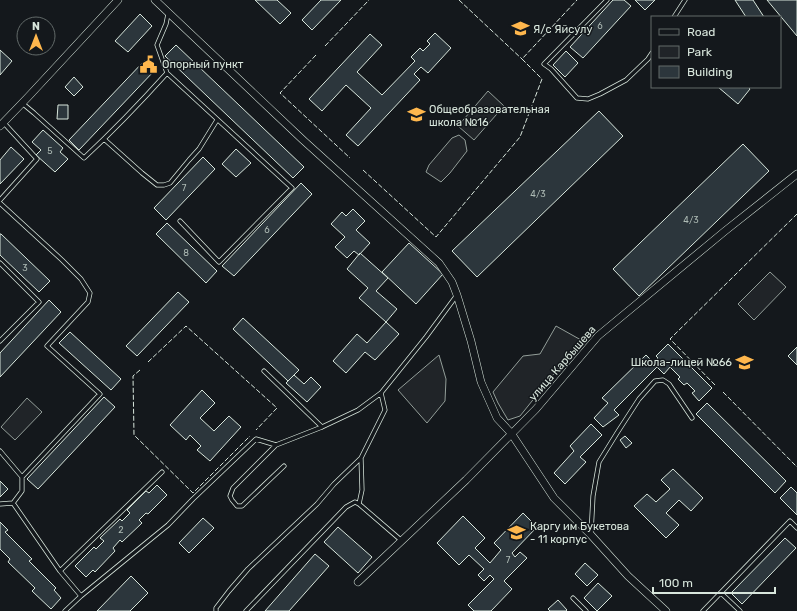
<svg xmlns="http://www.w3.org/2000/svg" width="797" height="611" font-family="Rubik,sans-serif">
<rect width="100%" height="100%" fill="#14181c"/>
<path fill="#202428" stroke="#939e99" d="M488,91L504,106L474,140L458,126Z
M459,135L465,140L467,151L450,173L441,182L426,172L429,165L452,138Z
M770,272L786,287L754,320L738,304Z
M556,326L581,340L520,416L508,420L498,403L493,392L523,356L540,354Z
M439,355L446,379L445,401L427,423L398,390Z
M27,398L42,412L15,440L1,427Z"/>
<path fill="#2c363c" stroke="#d8e6dc" d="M255,0H277L291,13L280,24Z
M321,0H341L312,30L302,20Z
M613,0H624L631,6L583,58L570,47Z
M635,0H655L645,10Z
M735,0H753L764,17H746Z
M767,0H797V36Z
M140,14L152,26L128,52L115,41Z
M435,33L451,48L428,73L421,67L414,74L420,80L358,146L346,135L371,108L346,85L322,111L309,99L370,34L382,45L357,72L382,95L415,61L411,57L420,48L423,51L430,44L427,41Z
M176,45L304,167L293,178L165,56Z
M0,50L12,61L0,75Z
M566,51L578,63L565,77L553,65Z
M145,60L155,70L79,150L69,140Z
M74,77L83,87L74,96L65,87Z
M718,87H748L750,89L738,104Z
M58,105H68V119H57Z
M599,111L623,136L477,277L452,251Z
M43,130L63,148L60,152L68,159L55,172L36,155L41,150L32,142Z
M743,144L769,171L639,296L613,269Z
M11,147L24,159L0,184V160Z
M236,149L251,163L236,177L222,164Z
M203,157L215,169L166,220L154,208Z
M301,183L312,194L234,276L222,266Z
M353,209L365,221L356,230L370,243L359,255L354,251L347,258L335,247L345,237L331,224L342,212L346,216Z
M167,223L217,271L206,283L156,234Z
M0,234H1L50,281L39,292L0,255Z
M409,243L443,274L416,304L382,272Z
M360,253L388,278L376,291L397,309L386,322L359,298L368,288L347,269Z
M178,292L189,302L137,356L126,346Z
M49,300L61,312L0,377V353Z
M243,318L299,370L288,381L233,329Z
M386,322L399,334L375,360L365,352L346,373L333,361L357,334L367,343Z
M70,332L121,379L111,390L59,343Z
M668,344L712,388L699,401L692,393L695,391L687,383L684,385L678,379L680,377L670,367L664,374L657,367L614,410L619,415L603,427L594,418L608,403L602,398L646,355L654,363L658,358L656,356Z
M797,347V365L788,356Z
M294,375L304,384L311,377L321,387L307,402L286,383Z
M202,390L215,403L200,418L214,431L229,416L241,427L210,461L197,450L201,446L190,435L186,440L170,425Z
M104,397L115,407L38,489L27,479Z
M707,403L786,481L775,493L696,414Z
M591,424L602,435L580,457L586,462L565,484L554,473L574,451L570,446Z
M625,436L632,443L626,448L620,440Z
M673,469L703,498L691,511L679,500L666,513L679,525L666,538L634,506L647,494L656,502L670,489L661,480Z
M0,481L8,489L0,497Z
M157,485L167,495L148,514L146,513L139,520L142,523L122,542L120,540L113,548L115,551L95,572L93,570L86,577L75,566L94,547L96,549L104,541L100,538L120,519L122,521L130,513L127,510L146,491L149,493Z
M791,487L797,493V515L780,498Z
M523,513L537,527L512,553L515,557L520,552L527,558L504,581L512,589L491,611H474L468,605L494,579L490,575L484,581L478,575L484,569L469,555L459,565L437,543L463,516L485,538L475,548L490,563L501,550L494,543Z
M203,518L214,528L189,553L179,543Z
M0,522L8,530L5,532L32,559L29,561L56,588L54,590L61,598L51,609L32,591L35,588L8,562L10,559L0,549Z
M338,527L372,557L358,573L324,542Z
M785,538L796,548L742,604L731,593Z
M315,554L329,566L289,611H265Z
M585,563L598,575L587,586L575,574Z
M131,576L148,593L130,611H97Z
M598,583L612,596L597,611L584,598Z
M558,600L567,610L566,611H550L548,609Z"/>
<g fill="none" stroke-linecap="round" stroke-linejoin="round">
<defs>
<path id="lane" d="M607,0L544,64L551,69L577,98L588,99L600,94L626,80L648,59L652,53
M168,14L166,24L157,45L167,73L292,188L219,262L180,221
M674,17L685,0
M22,103L34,113L84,158C113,131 140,103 167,73
M104,139L142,173L157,185H164L170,183L189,160L199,149L217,120
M0,200L37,159L3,122
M0,203L62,260L81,279L90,293L88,302L47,346L100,394L22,477
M0,263L39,302L0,341
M264,371L322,427
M276,445L233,488L230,496L232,500L237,506H242L284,466
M0,451L22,477V491L13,503L60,571L81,596
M0,504L13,503
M359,504L362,490L361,458
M591,534L593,496L599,462L617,433L639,399L655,381L663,380L669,384L692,418
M60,571L162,472
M721,593L740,611
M573,598L586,611
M65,611L81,596L168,525L193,499L256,439L276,445L322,427L358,410L381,393L426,337L457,295
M216,611V608L229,591L248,569L317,504L334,484L361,458L385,410L381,393
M246,611L346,507L355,502L359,504L402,541
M703,611L790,521L797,528"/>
<path id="street" d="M155,0L303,140L439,263L452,282L457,295L471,341L481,382L497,418L511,433L554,498L591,535L628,576L666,611
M0,126L28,97L118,0
M358,582L466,480L536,409L598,336L725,231L797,174"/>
</defs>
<use href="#lane" stroke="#d8e6dc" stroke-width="5"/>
<use href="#street" stroke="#d8e6dc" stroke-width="8"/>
<use href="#lane" stroke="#14181c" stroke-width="3.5"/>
<use href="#street" stroke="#14181c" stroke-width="7"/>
<path stroke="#d8e6dc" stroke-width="1" stroke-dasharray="5 2" stroke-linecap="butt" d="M459,0L522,59
M325,46L369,0
M316,55L280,93L350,158
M363,170L436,237L520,137L542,79L522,59L577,0
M148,362L186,326L277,408L256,430
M140,370L133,376L134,435L193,493L250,436
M715,385L670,339L797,214
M723,392L797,467"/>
</g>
<defs>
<symbol id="school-bare" viewBox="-9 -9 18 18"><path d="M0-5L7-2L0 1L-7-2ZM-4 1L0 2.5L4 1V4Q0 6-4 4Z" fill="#ffb74d" stroke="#14181c" stroke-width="2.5" paint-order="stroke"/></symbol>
<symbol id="civic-bare" viewBox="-9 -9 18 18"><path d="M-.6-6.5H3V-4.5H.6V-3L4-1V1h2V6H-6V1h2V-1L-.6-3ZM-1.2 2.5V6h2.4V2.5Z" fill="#ffb74d" stroke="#14181c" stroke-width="2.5" paint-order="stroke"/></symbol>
<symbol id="university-bare" viewBox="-9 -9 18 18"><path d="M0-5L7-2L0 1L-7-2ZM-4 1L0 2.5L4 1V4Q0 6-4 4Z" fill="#ffb74d" stroke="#14181c" stroke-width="2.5" paint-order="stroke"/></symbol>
</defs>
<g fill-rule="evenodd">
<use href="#school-bare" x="508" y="16" width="25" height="25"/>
<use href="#civic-bare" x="136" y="52" width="25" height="25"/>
<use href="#school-bare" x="404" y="102" width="25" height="25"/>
<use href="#school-bare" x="732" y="350" width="25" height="25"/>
<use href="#university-bare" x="504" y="520" width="25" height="25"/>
</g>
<g text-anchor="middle" stroke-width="3" stroke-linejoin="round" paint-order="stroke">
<g font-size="9" fill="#adbab4">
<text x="600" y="29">6</text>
<text x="50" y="154">5</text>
<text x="184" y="191">7</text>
<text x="538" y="197">4/3</text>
<text x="691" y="223">4/3</text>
<text x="267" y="233">6</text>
<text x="186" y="256">8</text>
<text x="25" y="271">3</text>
<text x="121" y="533">2</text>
<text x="508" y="563">7</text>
</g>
<g font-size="11" fill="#d8e6dc" stroke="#14181c" text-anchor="start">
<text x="533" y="33">Я/c Яйсулу</text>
<text x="162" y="68">Опорный пункт</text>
<text x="429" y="113">Общеобразовательная<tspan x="429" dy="13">школа №16</tspan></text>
<text x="732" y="366" text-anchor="end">Школа-лицей №66</text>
<text x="530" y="530">Каргу им Букетова<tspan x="530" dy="13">- 11 корпус</tspan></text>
</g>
<g font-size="11" fill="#d8e6dc" stroke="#14181c">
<text transform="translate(562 363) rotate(-49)" y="4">улица Карбышева</text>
</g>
</g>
<rect x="651" y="16" width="130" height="72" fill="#14181c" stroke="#626a69"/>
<rect x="659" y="29" width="20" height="6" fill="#14181c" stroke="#626a69"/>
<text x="687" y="36" font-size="12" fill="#d8e6dc">Road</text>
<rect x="659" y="46" width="20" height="12" fill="#202428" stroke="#626a69"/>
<text x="687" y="56" font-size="12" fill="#d8e6dc">Park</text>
<rect x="659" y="66" width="20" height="12" fill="#2c363c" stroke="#626a69"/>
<text x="687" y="76" font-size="12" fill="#d8e6dc">Building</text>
<g transform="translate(36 36)"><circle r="19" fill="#14181c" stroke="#626a69"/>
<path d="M0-3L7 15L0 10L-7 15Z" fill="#ffb74d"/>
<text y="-6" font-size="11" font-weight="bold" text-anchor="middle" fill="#d8e6dc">N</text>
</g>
<path d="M653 587v6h122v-6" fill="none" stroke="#d8e6dc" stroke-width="2"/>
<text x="659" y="587" font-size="12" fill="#d8e6dc" stroke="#14181c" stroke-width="3" paint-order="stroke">100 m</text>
</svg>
